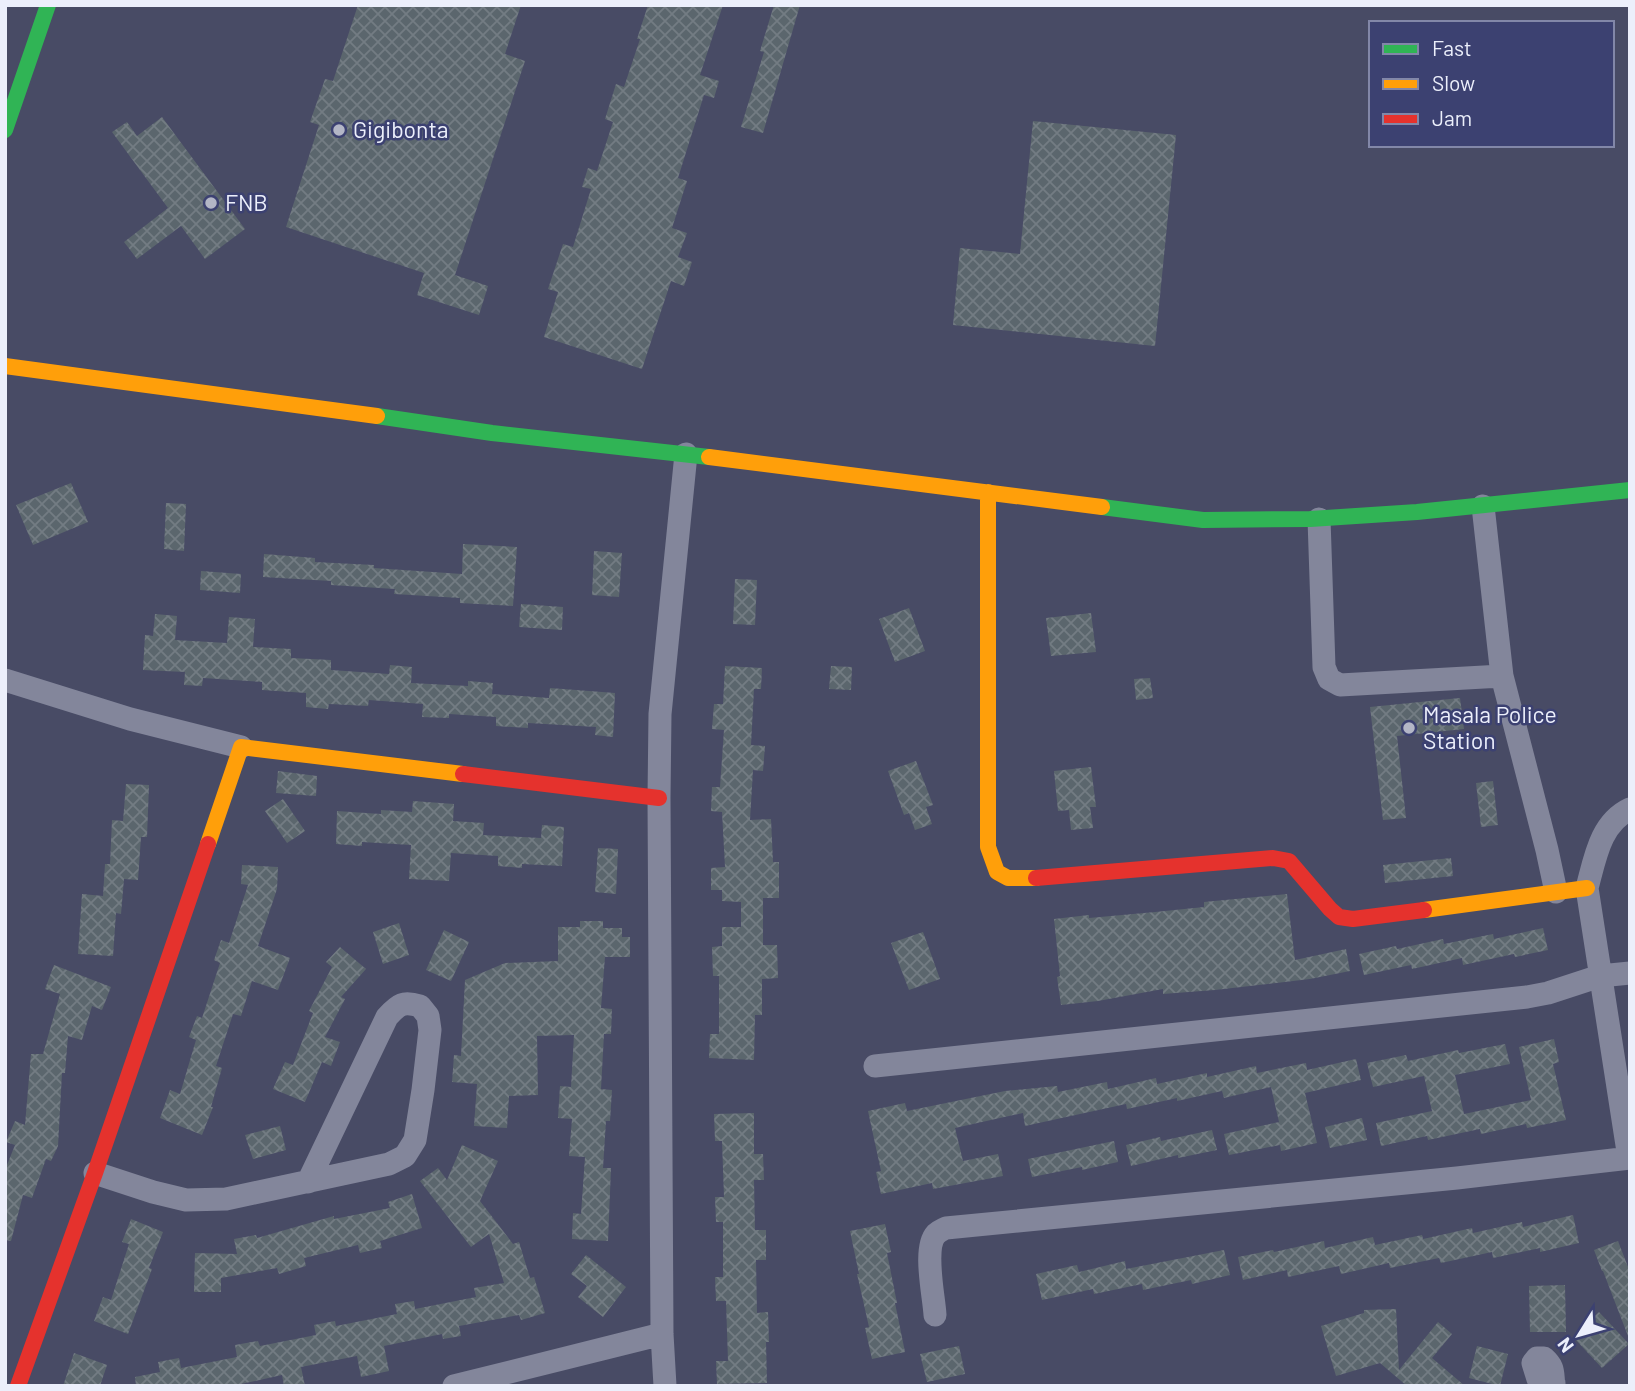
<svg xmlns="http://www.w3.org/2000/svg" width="1635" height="1391" font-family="Barlow,sans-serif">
<defs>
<pattern id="building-cross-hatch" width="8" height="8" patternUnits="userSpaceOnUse" patternTransform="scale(1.75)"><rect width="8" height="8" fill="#5b666d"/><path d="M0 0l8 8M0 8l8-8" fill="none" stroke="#737c83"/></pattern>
</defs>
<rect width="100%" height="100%" fill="#484b65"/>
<path fill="url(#building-cross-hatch)" d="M358,5H521L505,54L525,61L455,275L488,286L479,315L417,295L424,273L286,227L319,125L310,122L325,79L333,81Z
M648,5H723L700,75L719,81L714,98L704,95L678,178L687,181L672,228L687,233L678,257L692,262L684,286L671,281L642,369L544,337L558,292L548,289L563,244L573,247L591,189L582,187L588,168L597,171L613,122L605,119L616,84L624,87L640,39H637Z
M774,5H800L763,133L741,127L764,52L760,51Z
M162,117L245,229L205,259L181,226L137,259L124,242L168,208L112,132L127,122L137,136Z
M1033,121L1176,135L1155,346L953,325L960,248L1020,254Z
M71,483L88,522L33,545L16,505Z
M166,503L186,504L184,551L164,549Z
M463,544L517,547L513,606L460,603V598L394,594L395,589L331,585V581L263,577L264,554L315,558V562L374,565V568L462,574Z
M594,551L622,553L619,597L592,595Z
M201,571L241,574L240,593L200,590Z
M735,579L757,580L755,625L733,624Z
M521,604L563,607L562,630L519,627Z
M909,608L925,651L895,662L879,619Z
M1091,613L1096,652L1051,656L1046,618Z
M155,614L177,616L175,640L227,643L229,617L255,619L253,647L291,649V658L331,660V670L389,674L390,665L412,667L411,683L468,686V681L493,683L492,694L549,698L550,688L615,693L613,737L595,735L596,727L528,723V728L496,726V717L449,714V718L422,717L423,704L369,700L368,706L329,704L328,709L306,707V693L262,690V682L203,678L202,686L184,685L185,672L143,670L145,635L153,636Z
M725,666L762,668L761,689H754L751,745L765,746L763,771L753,770L750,820L771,819L773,862H779V898H763V945H777L778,978L762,979V1015H755L754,1060L709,1058L710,1034H719V976H713L712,947L722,946V927H741V902L722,901V890H711V868L725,867L722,812L711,811L712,787H720L724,730L712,729L714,704H723Z
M831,666L852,667L851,690L829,689Z
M1150,678L1153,698L1136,700L1134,679Z
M1460,698L1464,729L1397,736L1406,818L1383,820L1370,707Z
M916,761L933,805L926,807L932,824L915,830L909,813L904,815L888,771Z
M1091,767L1096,807H1090L1093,828L1071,830L1069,810L1058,811L1054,771Z
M278,771L317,776L316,796L276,793Z
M1493,781L1498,825L1481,827L1476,783Z
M126,784L149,785L147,837H141L138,880L124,879L121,914L116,913L113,956L78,954L82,894L103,896L105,864H110L112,820L123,821Z
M283,799L305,831L287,843L265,811Z
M413,801L454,804L453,821L484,823L483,835L541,838L542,825L564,827L562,866L522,864V868L498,866V856L451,853L449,881L409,879L411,845L362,842V846L336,844L337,811L381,814V810L412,812Z
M598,848L618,849L616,894L595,892Z
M1451,858L1453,876L1385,883L1383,865Z
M242,865L278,867L277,889L258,946L290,958L278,990L252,981L241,1016L233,1014L216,1066L222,1068L211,1107H213L202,1135L160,1118L170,1090L180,1094L196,1040L189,1037L197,1016L202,1018L220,963L214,960L221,940L229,943L248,885L241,884Z
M1287,894L1295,960L1346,949L1350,971L1310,979L1215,990L1163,994V989L1098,1001L1061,1005L1057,977L1060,976L1054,919L1089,915V918L1155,912L1204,907V902Z
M580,921H603V928H622V937H630V957H605L601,1008L612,1009L611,1034H604L601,1089L612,1090L610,1121H606L603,1168H611L608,1241L572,1239L573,1213L581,1214L585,1157L569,1156L572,1119L558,1118L560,1086L571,1087L574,1035L537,1036L538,1095L509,1096L507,1128L474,1126L477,1084L452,1082L454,1055L461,1056L465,980L505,963L558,961V927H580Z
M399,923L409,955L383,964L373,932Z
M1543,928L1548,950L1515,957L1514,954L1463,965L1462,958L1412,969L1411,965L1364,975L1359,954L1396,946L1397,949L1443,939L1444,944L1493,934L1494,939Z
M444,930L469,942L451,981L426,970Z
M923,932L940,979L909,990L891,943Z
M340,947L366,969L341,997L345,999L325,1037L340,1042L331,1066L322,1062L305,1102L273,1089L285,1062L293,1065L313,1013L309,1011L332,967L326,962Z
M54,965L111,987L102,1010L92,1006L82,1040L68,1036L65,1073H62L58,1146L51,1161L46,1159L32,1198L23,1195L11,1241L5,1240V1170L15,1145L6,1142L15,1121L25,1125L31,1054H43L60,994L45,989Z
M1554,1039L1559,1062L1553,1064L1566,1120L1527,1128L1526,1124L1481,1134L1480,1129L1428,1140L1427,1136L1381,1146L1376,1123L1432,1111L1424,1076L1373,1087L1367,1063L1406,1055L1408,1061L1458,1050L1459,1053L1505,1044L1510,1064L1455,1075L1464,1114L1531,1100L1519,1047Z
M1356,1059L1361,1080L1305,1093L1317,1143L1281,1151L1280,1145L1229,1155L1224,1134L1279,1122L1271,1087L1224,1098L1222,1091L1177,1101V1098L1127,1109L1126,1104L1025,1126L1023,1113L955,1128L963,1161L998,1154L1003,1176L933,1189L932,1183L881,1194L876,1172L881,1171L868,1111L905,1103L907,1111L1005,1091L1057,1086L1058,1092L1107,1082L1108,1089L1156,1078L1157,1084L1207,1073V1077L1256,1066L1257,1073L1306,1063L1307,1070Z
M754,1113V1154H763L764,1180H754L755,1230H766V1260H756L757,1313L768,1312L769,1342H766L767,1383L717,1384L716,1361H728L726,1301H716L715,1277H723V1222H716L715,1197H724L722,1141H715L714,1114Z
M1362,1118L1367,1140L1330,1148L1325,1127Z
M280,1126L286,1150L253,1159L245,1135Z
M1212,1130L1217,1150L1178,1158V1155L1131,1166L1126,1145L1160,1137L1161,1141Z
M1114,1141L1118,1162L1082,1170V1167L1032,1177L1028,1159Z
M462,1145L498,1161L480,1201L513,1244L519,1242L530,1278L534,1277L545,1313L521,1320L519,1315L459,1326L461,1336L443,1339L442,1334L384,1346L389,1371L361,1377L357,1356L301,1367L305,1386H284L282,1375L232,1386H136L135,1377L160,1372L158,1362L179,1358L181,1368L237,1357L235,1345L258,1341L260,1346L316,1335L314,1325L335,1321L336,1326L397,1314L395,1304L414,1301L415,1309L476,1297L474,1288L504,1283L489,1234L471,1247L420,1181L438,1168L447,1180Z
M412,1194L422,1228L380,1241L382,1248L360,1253L358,1245L304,1258L306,1266L279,1274L277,1268L221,1278V1292H194L195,1253L237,1254L234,1239L256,1235L257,1238L334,1216V1219L390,1208L388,1202Z
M1573,1215L1579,1243L1540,1252V1248L1493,1258L1492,1252L1441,1263L1439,1258L1390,1268L1389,1263L1341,1274L1339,1266L1288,1277L1287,1270L1243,1280L1238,1257L1273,1250L1274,1252L1324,1241L1325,1248L1373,1237L1375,1245L1422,1235L1423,1239L1472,1228L1473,1233L1522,1222L1523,1227Z
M131,1219L163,1232L149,1268L152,1269L128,1334L94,1321L103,1297L111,1300L129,1244L122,1242Z
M885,1224L891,1252L887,1253L897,1303H895L905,1352L872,1359L865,1328L869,1327L857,1274H859L850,1231Z
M1618,1241L1630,1272V1336H1628L1603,1271H1602L1594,1250Z
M1224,1250L1230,1275L1192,1284L1191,1280L1143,1290L1142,1284L1094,1294L1093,1289L1042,1300L1036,1274L1077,1265L1079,1272L1125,1261L1126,1269Z
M586,1255L626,1287L603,1317L578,1297L587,1286L571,1274Z
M1565,1285L1566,1332H1530L1529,1286Z
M1396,1309L1399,1370L1438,1322L1452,1334L1432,1358L1465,1386H1407L1380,1363L1336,1376L1321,1326L1364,1313V1310Z
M1599,1312L1629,1344L1602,1368L1573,1337Z
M959,1346L965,1374L927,1382L920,1354Z
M1477,1346L1508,1354L1500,1386L1469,1378Z
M74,1353L107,1365L100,1386H63Z"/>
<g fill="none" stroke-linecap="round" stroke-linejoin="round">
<path stroke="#83869b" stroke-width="23" d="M1483,506L1502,676L1547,850L1556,892
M1319,519L1324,667L1329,679L1340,685L1502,676
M5,680L130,719L241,747
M875,1066L1527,997L1548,993L1600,976L1630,973
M1629,1158L1587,888C1595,859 1600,823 1630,809
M95,1173L153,1192L186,1200L226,1199L389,1164L405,1156L415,1140L423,1090L430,1030L428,1016L420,1006C403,1001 399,1004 387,1017L308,1182
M935,1315C934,1296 923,1248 936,1234C939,1231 942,1230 946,1228L1457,1178L1630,1158
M1554,1383L1538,1379L1533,1363L1537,1358H1544C1555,1368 1552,1372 1554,1386
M454,1386L662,1334
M665,1386L662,1334L659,798L660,714L686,454"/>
<path stroke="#30b455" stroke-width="16" d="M5,130L48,5
M377,416L492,433L709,457
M1102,507L1203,520L1310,519L1417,512L1630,490"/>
<path stroke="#ff9f0a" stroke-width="16" d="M5,366L377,416
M709,457L1102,507
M988,492V847L997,872L1008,878H1036
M208,844L241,747L463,774
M1424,910L1587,888"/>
<path stroke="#e5322d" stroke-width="16" d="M463,774L659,798
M1036,878L1273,858L1289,861L1330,909L1339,917L1353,919L1424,910
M18,1386L95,1173L208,844"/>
</g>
<g fill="#b3b6c6" stroke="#3c4171" stroke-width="2.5">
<circle cx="339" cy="130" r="7"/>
<circle cx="211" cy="203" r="7"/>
<circle cx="1409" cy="728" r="7"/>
</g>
<g text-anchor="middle" stroke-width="5" stroke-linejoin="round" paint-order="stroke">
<g font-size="23" fill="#eceffb" stroke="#3c4171" text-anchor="start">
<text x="353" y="138">Gigibonta</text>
<text x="225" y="211">FNB</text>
<text x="1423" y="723">Masala Police<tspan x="1423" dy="26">Station</tspan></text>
</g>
</g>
<rect width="1635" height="1391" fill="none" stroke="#eceffb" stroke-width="14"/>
<rect x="1369" y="21" width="245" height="126" fill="#3c4171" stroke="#8287a8" stroke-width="2"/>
<rect x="1383" y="44" width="35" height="10" fill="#30b455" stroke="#8287a8" stroke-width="2"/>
<text x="1432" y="56" font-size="21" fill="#eceffb">Fast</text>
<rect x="1383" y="79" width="35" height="10" fill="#ff9f0a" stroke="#8287a8" stroke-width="2"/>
<text x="1432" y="91" font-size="21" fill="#eceffb">Slow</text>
<rect x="1383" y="114" width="35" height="10" fill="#e5322d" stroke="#8287a8" stroke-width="2"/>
<text x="1432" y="126" font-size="21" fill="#eceffb">Jam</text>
<g transform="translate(1579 1335) rotate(233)" stroke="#3c4171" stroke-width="5" paint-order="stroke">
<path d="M0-5L12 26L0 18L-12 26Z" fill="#eceffb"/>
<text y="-10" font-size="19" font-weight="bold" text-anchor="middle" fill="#eceffb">N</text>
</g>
</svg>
